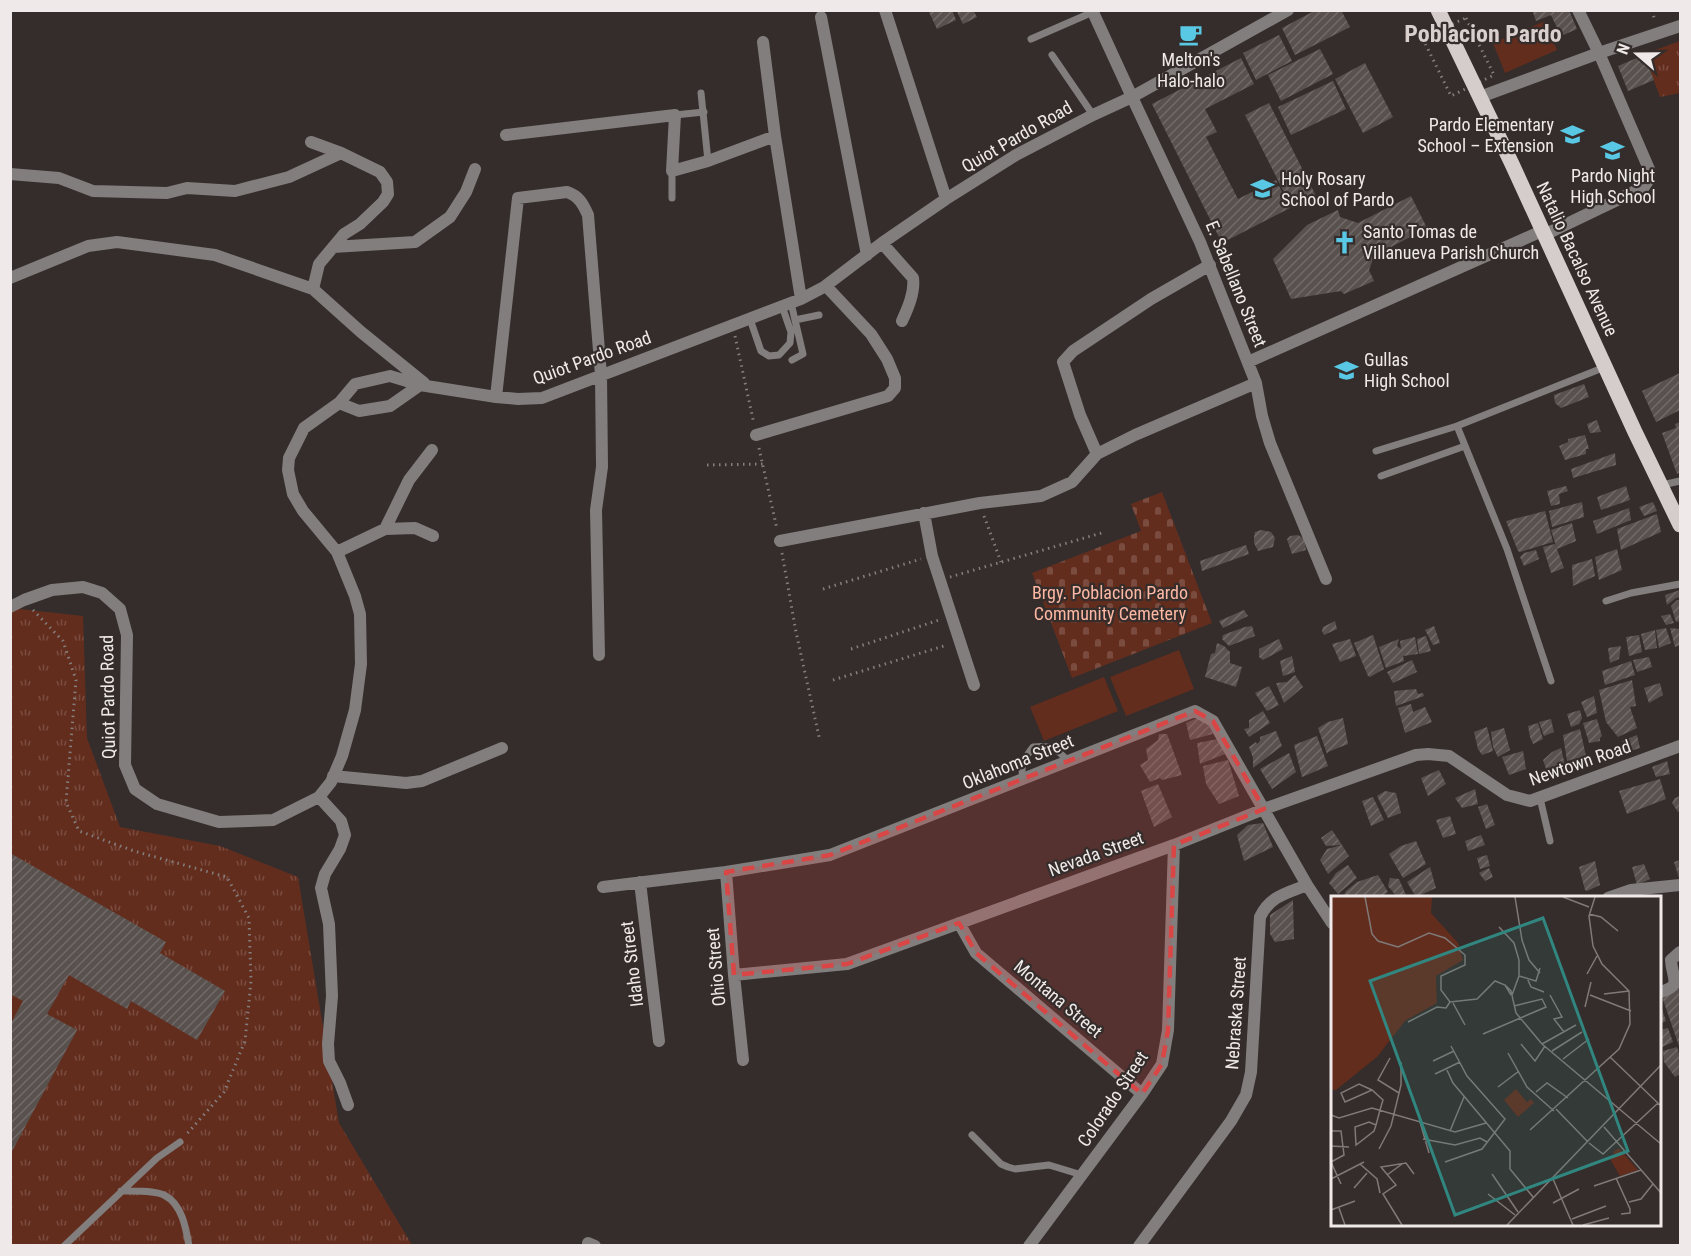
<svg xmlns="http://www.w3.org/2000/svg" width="1691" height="1256" font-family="'Roboto Condensed',sans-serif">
<defs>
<pattern id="grass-tufts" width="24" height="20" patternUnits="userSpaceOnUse" patternTransform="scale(1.5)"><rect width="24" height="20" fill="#632d1e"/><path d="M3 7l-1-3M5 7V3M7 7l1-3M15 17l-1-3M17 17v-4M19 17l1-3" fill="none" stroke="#7a4c3f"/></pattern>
<pattern id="cemetery-stones" width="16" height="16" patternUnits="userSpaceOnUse" patternTransform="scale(1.5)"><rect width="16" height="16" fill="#632d1e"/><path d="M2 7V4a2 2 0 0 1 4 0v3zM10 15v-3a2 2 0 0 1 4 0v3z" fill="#7a4c3f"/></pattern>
<pattern id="building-hatch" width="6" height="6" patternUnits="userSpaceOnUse" patternTransform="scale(1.5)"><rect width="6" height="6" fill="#58514e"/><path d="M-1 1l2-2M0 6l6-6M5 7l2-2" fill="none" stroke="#706a68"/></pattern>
</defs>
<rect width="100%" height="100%" fill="#342d2b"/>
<path fill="url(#grass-tufts)" d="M1680,41V93L1660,97L1644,54Z
M11,608L83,616L87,738L120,827L220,846L298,877L339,1123L412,1245L11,1246Z"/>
<path fill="url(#cemetery-stones)" d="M1162,492L1212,623L1072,678L1032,573L1141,531L1131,504Z"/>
<path fill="#632d1e" d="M1545,21L1557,50L1505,73L1493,43Z
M1179,650L1194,689L1126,716L1110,677Z
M1104,677L1118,711L1044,741L1030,707Z"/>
<path fill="url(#building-hatch)" d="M928,10H952L956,20L937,29Z
M956,10H973L977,17L963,24Z
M1316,10H1341L1350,27L1295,55L1282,28Z
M1532,10H1569L1577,29L1561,36L1551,15L1536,21Z
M1279,35L1292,61L1256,80L1243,53Z
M1320,49L1333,74L1281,101L1268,75Z
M1644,55L1654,80L1628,91L1618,66Z
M1241,58L1254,84L1205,109L1217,132L1206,137L1238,199L1276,180L1290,208L1222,243L1152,104Z
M1365,63L1393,117L1363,133L1335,79Z
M1333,81L1346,109L1291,135L1278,107Z
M1269,103L1316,196L1292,208L1245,115Z
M1411,196L1427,228L1374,256L1369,270L1374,281L1344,294L1341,291L1291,299L1273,259L1307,225L1338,210L1340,217L1358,223Z
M1680,373V410L1656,422L1642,391Z
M1584,384L1589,397L1561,408L1555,403L1554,395Z
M1597,420L1601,432L1590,433L1587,424Z
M1680,422V472L1677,474L1662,433L1676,428L1675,424Z
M1585,435L1589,449H1586V454L1565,460L1559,446L1568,442V439Z
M1615,453L1616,465L1573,478L1571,469Z
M1566,486L1568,491L1559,494L1560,504L1551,506L1547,491Z
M1626,486L1630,500L1601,510L1597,497Z
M1582,502L1584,517L1552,527L1549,511Z
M1653,502L1657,511L1644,516L1639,507Z
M1629,508L1631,520L1597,534L1593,521Z
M1545,511L1553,542L1520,552L1518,551L1506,521Z
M1657,514L1661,532L1621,550L1617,529Z
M1572,523L1576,541L1557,549L1551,530Z
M1261,530L1271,532L1275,538L1273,547L1258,551L1254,543V537L1255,532Z
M1298,535L1304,539L1306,550L1292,554L1287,539L1290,536Z
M1555,544L1564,568L1551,573L1543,547Z
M1246,545L1249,554L1202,571L1200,561Z
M1617,549L1622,570L1599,580L1595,557Z
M1536,550L1539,559L1524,566L1520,557L1524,553Z
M1592,559L1595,576L1573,586L1572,565Z
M1680,590V597L1676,598L1667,605L1665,595Z
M1677,600H1680V621L1676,622L1671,606Z
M1244,610L1248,616L1223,628L1219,621Z
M1670,614L1674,623L1666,625L1661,616Z
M1335,621L1337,629L1324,635L1322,631L1323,627Z
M1252,626L1255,636L1229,646L1222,639L1223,635L1245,627Z
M1434,626L1440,643L1433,645L1425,630Z
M1666,628L1671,643L1659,648L1656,630Z
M1670,628L1680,629V645L1675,647Z
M1655,630L1657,648L1645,650L1641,634Z
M1373,635L1384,669L1370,677L1368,676L1354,643Z
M1639,635L1642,652L1629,656L1626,637Z
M1426,636L1431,651L1419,654L1417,639Z
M1415,637L1418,654L1403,656L1404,661L1386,668L1379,647L1399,639L1397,646L1401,649L1400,641Z
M1279,639L1283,649L1263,660L1259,657V649Z
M1350,639L1356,656L1340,662L1332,644Z
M1217,643L1224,646L1230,652V663L1242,667L1236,687L1205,677L1211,654L1215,653Z
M1621,646L1619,659L1610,663L1608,648Z
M1292,656L1295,672L1283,676L1280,661Z
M1649,657L1652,667L1637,672L1633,660Z
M1412,660L1417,672L1393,683L1387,672Z
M1631,661L1635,675L1605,685L1602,671Z
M1295,675L1303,687L1284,703L1276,683L1287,682Z
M1632,680L1636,706L1630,707L1637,728L1618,737L1606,722L1599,690Z
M1660,683L1663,695L1649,703L1644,688Z
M1269,686L1279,705L1267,711L1255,693Z
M1416,689L1418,694L1423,693L1424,696L1396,706L1394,691Z
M1594,696L1597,713L1587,717L1581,702Z
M1411,704L1413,712L1425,707L1432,722L1405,733L1398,708Z
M1580,710L1582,718L1579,724L1571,727L1567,714Z
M1263,711L1270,723L1249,737L1244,729L1249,728V720Z
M1197,718L1207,721L1213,734L1190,740L1186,723Z
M1343,718L1348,744L1328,752L1327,754L1318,728L1328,722Z
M1551,719L1554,732L1544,736L1539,722Z
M1597,719L1602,736L1600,738V741L1589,743L1583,723Z
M1538,723L1543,739L1533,744L1530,737L1528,726Z
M1487,727L1493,751L1482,755L1478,749L1474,732Z
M1504,728L1510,750L1498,757L1493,747L1491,732Z
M1580,729L1586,756L1567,761L1563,735Z
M1276,731L1282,746L1253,768V758L1249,747L1256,742L1257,744L1260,741V737Z
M1159,734H1167L1182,775L1162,780L1160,778L1150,782L1140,765L1148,760L1146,749L1158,740Z
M1637,735L1640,748L1627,752L1622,741Z
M1317,736L1328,766L1302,777L1294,745Z
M1218,739L1225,754L1200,764L1197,743Z
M1561,748L1566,769L1549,777L1543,760L1552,752Z
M1523,751L1526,769L1509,775L1502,757Z
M1289,753L1296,772L1272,789L1260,769Z
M1228,760L1239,796L1219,804L1206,784L1203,766Z
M1667,761L1670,774L1656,777L1652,767Z
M1439,770L1446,784L1428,796L1421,778Z
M1660,779L1666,799L1627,814L1619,791Z
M1158,784L1172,817L1154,827L1141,791Z
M1475,789L1478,804L1462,808L1455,798Z
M1385,791L1396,793L1401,813L1388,818L1377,796Z
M1680,796V811L1678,812L1672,803L1675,798Z
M1373,797L1384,820L1371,826L1362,801Z
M1487,804L1495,825L1486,829L1478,807Z
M1450,816L1456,834L1443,838L1436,820Z
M1263,823L1273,847L1244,861L1237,835L1248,825Z
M1332,830L1342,845L1349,856L1328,874L1320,860L1327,849L1342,845L1326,846L1321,838Z
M1481,835L1485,845L1468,851L1465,841Z
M1416,841L1426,864L1403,878L1389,854L1401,846Z
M10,853L166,942L160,953L225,991L197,1040L131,1001L127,1009L69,975L47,1014L77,1030L10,1155V1025L23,1001L10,994Z
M1487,855L1490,866L1480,869L1477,858Z
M1680,860V877L1679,878L1674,862Z
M1595,861L1600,885L1587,891L1585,890L1579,867Z
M1644,864L1650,879L1637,885L1632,867Z
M1348,865L1357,878L1338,894L1329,883L1336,873Z
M1430,867L1436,888L1416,897L1407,882Z
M1489,868L1493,877L1485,881L1479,873Z
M1378,875L1388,892L1381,897H1343L1346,891L1357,882Z
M1390,878L1399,879L1406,895L1397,897L1388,886Z
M1293,900L1294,939L1275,942L1270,934V915Z
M1680,985V1045L1679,1046L1662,997Z
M1660,1003L1666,1021L1660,1024Z
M1668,1028L1673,1042L1660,1048V1030Z
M1677,1047L1680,1057V1074L1675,1077L1664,1062L1663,1051Z"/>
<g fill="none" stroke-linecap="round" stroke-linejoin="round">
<path stroke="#847e7c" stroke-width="3" stroke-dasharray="1.5 4.5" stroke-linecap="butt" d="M1652,10L1655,21
M1466,18L1494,75L1451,96L1422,37Z
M735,336L754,424
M759,448L777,529
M707,465L763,464
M984,516L1001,562
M782,553L796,632L820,741
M950,577L1105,532
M823,589L921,559
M33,610L63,641L76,680L66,802L79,831L134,851L227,877L249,918L251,981L245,1041L224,1092L185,1136
M851,649L939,620
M833,680L947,645"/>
<path stroke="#827e7d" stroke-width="7" d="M1031,39L1093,12
M1052,55L1093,115
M701,93L708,161
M675,115L704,112
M672,198V171
M791,303L803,354L792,360
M750,319L761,351L769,356L779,355L790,343L791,332L782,306
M795,320L819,315
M1457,426L1507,549L1551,681
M1376,451L1457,426L1605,367
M1381,476L1465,446
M1662,485L1680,481
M1606,601L1631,593L1680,584
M1023,779C1020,764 1024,759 1033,747C1051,745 1056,748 1068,761
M1540,798L1550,841
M972,1135L1001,1164L1008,1167L1015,1169L1049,1165L1082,1175
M121,1191C133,1191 154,1190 164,1195C182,1204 186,1228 189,1246
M64,1246L157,1158L180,1142"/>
<path stroke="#827e7d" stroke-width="12" d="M885,10L946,199
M821,17L867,255
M763,42L775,136L801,299
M506,135L675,115L672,171L708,161L775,136
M311,142L341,153L380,172L387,182L388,194L383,202L360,224L344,234L319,264L313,289
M10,174L59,178L93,191L167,193L187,188L235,191L289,177L341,153
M1544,235L1644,187C1649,181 1650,177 1649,169L1599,53L1578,10
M882,243L913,278C915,292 908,308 902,321
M333,247L415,242L450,217L466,192L475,169
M10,278L88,246L117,242L215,255L313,289L361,332L424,383
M1248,362L1542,231
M496,397L518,198L567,192C579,196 583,204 588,215L601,375L602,467L596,510L599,655
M339,403L355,384L390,376L420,385L496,397L518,399L542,398L801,299L824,287L882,243L946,199L1016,155L1093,115L1132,97L1200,242L1256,383L1262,416L1270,443L1326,579
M756,435L888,396L895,388V378L887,359L871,334L826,286
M1097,454L1080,415L1063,362L1073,351L1151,299L1210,265
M924,513L932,556L974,685
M385,529L409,480L432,450
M780,541L980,503L1041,496L1072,482L1097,454L1135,435L1256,383
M337,552L385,529L415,528L433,536
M10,607L24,600L52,590L83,587L102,593L120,609L127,635L125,765L135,789L157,804L219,822L273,820L319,797L331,782L342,756L355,710L361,664L360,614L355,596L337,552L303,511L293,494L288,470L289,458L304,428L339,403L359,411L390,406L420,385
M333,776L406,783L422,781L502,748
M319,797L341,821L345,835L340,849L325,874L321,888L329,924L332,996L328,1044L329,1061L340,1083L348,1105
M726,872L734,975L743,1060
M640,882L659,1041
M603,887L726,872L830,855L1195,711L1213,721L1307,885L1332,923
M1608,898L1631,890L1680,885
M959,923L976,953L1142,1094
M734,975L847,964L1174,845L1264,809L1416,755L1428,754L1449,756L1507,795L1530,801L1680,746
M1660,992C1683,986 1672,979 1671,960L1680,952
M588,1243L595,1246
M1029,1246L1142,1094L1162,1064L1168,1030L1174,845
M1139,1246L1231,1121L1246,1095L1251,1072L1260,917C1270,896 1287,893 1307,885"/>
<path stroke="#827e7d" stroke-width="12" d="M1092,10L1132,97L1288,10
M1480,97L1599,53L1680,26"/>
<path stroke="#d5cdcb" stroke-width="15" d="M1438,10L1512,164L1635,432L1680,525"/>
</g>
<path fill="#da4545" fill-opacity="0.2" stroke="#da4545" stroke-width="4.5" stroke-dasharray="12 8" stroke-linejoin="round" d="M1195,711L1213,721L1264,809L1174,845L1168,1030L1162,1064L1142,1094L976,953L959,923L847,964L734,975L726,872L830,855Z"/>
<defs>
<symbol id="cafe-bare" viewBox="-9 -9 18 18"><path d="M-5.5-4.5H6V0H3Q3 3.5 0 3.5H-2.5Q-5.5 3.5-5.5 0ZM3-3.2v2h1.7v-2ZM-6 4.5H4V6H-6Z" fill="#59c8e4" stroke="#342d2b" stroke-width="2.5" paint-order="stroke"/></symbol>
<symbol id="school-bare" viewBox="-9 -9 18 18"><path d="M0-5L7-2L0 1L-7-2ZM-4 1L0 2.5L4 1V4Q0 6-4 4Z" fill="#59c8e4" stroke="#342d2b" stroke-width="2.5" paint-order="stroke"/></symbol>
<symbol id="church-bare" viewBox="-9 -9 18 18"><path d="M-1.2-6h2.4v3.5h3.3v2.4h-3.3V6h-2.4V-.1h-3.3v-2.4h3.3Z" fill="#59c8e4" stroke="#342d2b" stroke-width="2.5" paint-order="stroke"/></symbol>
</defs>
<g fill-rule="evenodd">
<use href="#cafe-bare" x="1174" y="18" width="33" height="33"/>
<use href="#school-bare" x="1556" y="118" width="33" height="33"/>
<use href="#school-bare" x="1596" y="134" width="33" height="33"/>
<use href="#school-bare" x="1246" y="172" width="33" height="33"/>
<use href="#church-bare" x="1328" y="226" width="33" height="33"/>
<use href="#school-bare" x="1330" y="354" width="33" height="33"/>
</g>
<g text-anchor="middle" stroke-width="4.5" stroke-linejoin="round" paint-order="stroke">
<g font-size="18" fill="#efeae9" stroke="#342d2b" text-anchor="start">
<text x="1191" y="66" text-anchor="middle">Melton's<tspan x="1191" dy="21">Halo-halo</tspan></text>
<text x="1554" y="131" text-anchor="end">Pardo Elementary<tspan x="1554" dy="21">School – Extension</tspan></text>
<text x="1613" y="182" text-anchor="middle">Pardo Night<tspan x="1613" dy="21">High School</tspan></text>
<text x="1281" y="185">Holy Rosary<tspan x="1281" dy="21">School of Pardo</tspan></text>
<text x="1363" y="238">Santo Tomas de<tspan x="1363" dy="21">Villanueva Parish Church</tspan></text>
<text x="1364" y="366">Gullas<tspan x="1364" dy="21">High School</tspan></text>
</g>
<g font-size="18" fill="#efeae9" stroke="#342d2b">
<text transform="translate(1017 137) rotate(-30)" y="6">Quiot Pardo Road</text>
<text transform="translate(1577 259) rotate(65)" y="6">Natalio Bacalso Avenue</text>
<text transform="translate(1236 284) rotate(68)" y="6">E. Sabellano Street</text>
<text transform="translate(592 358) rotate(-20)" y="6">Quiot Pardo Road</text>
<text transform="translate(108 697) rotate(-91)" y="6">Quiot Pardo Road</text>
<text transform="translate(1018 762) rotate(-22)" y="6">Oklahoma Street</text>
<text transform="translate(1580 763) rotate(-19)" y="6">Newtown Road</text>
<text transform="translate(1096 854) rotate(-20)" y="6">Nevada Street</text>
<text transform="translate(632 964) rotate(-97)" y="6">Idaho Street</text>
<text transform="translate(716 967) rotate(-95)" y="6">Ohio Street</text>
<text transform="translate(1058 999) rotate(40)" y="6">Montana Street</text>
<text transform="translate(1236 1013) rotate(-86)" y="6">Nebraska Street</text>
<text transform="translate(1113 1099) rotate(-56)" y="6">Colorado Street</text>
</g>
<g font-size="18" fill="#fdb8a4" stroke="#342d2b">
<text x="1110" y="599">Brgy. Poblacion Pardo<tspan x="1110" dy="21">Community Cemetery</tspan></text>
</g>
<g font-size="24" font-weight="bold" fill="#d9d0cd" stroke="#342d2b">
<text x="1483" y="42">Poblacion Pardo</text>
</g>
</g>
<g transform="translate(1331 896)">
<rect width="330" height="330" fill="#342d2b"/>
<path d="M0,1H101L100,17L127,47L132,64L105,80L106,107L74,125L46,161L5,194H0ZM288,252L307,274L289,280L279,263L285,261L282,256Z" fill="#632d1e"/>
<path d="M185,193L196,206L200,203L203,207L187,221L173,204Z" fill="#632d1e"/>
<path fill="none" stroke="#7f7977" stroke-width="1.5" d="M34,1L41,38L47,45L67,51L98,37L114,42L134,59V69L110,80V94L119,106L146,103L164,85L174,89L180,99M184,1L191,44L198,64L209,77M232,1L258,11M258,18L270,21L287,35M168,31L183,47L188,64V80L181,99M256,78L266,60M188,80L205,85L209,72M196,82L200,91L213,96M174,89L180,95L185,117L211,148L330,248M273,98L298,95M219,99L231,121L223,123L233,136M259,99L300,115M122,107L134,129M254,111L260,86M77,126L106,111L115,112L119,106M152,138L215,111L211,103L183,110M190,148L204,165L214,150M211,148L245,129M221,155L251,136M177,157L196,191L223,215M279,161L330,210M59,162L47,184L68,197M232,163L258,143M102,165L123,155M115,172L122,187L179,255V273L202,301M104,178L129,166M167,191L188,175M41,194L14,206L10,197L28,188L41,194L52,204L49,214L45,229L43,235L25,249L24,231L38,226L45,229M205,196L216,187L237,202M225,213L257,246M0,219L8,222L41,212L124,236L155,227M89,226L98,257M273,231L330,297M199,234L288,153L299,128L298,95L271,68L262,50L258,20L264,1M0,235H10L13,259L0,266M119,235L133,201M92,243L124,249L149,242L156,246M258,247L272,258L327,207M0,250L18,251M48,253L60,230L70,189V166M0,266L10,288M114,266L151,253L174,223L136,180L120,150M29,268L46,283L49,297M161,278L187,316M56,279L71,268M285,282L299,313V317L290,318M0,283L33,266M222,283L242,329M263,290L310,274M23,292L36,277M157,298L184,319M298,306L310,303L322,288M222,307L248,293M8,312L14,329M0,314L24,305M241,323L275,310M71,329L52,298L65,289L50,271L75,267L83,278M176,329L330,169M252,329L278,322"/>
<path fill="#318780" fill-opacity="0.15" stroke="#318780" stroke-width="3" d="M212,22L297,255L124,319L39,85Z"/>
<rect width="330" height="330" fill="none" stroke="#efeae9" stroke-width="3"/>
</g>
<rect width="1691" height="1256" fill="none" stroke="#efeae9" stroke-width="24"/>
<g transform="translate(1637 54) rotate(290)" stroke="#342d2b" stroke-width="4.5" paint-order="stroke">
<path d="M0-4.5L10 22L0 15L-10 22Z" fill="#efeae9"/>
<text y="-9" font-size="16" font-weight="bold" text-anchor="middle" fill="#efeae9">N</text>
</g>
</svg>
